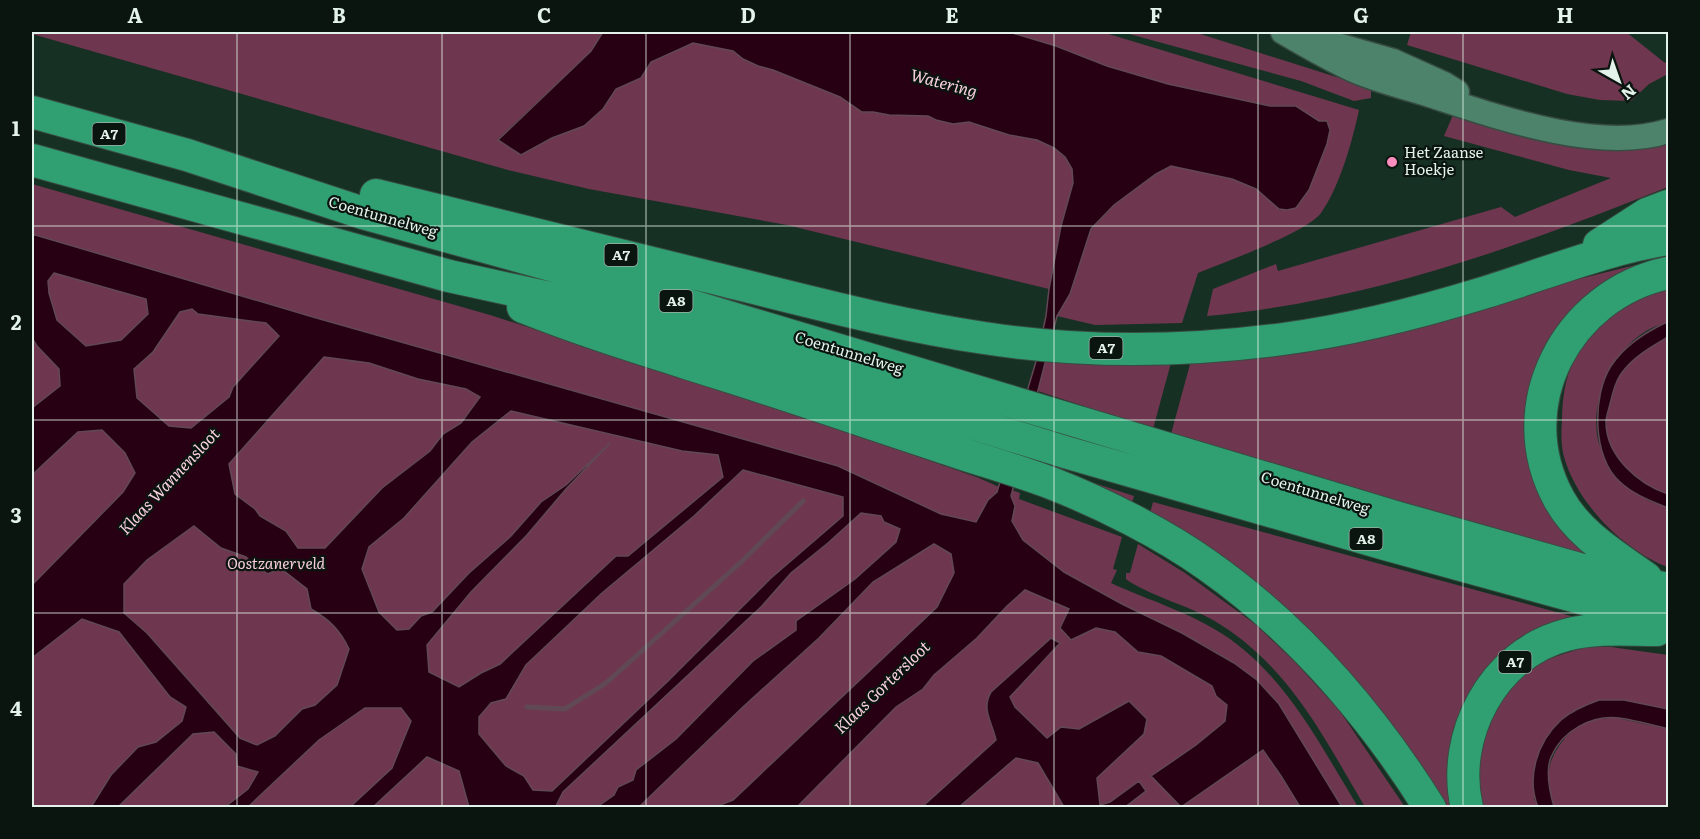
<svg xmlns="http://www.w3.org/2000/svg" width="1700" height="839" font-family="Literata,serif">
<rect width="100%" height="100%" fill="#173024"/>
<path fill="#6f374f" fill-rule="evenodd" d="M32,32H603L591,51L498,139L521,155L603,109L616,89L641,78L651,62L693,43L733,51L743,59L758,66L773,70L840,97L862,112H873L889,115L928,116L936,120L953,124L969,122L1009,135L1037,140L1054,148L1065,158L1072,169L1073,183L1061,226L1049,289L787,225L589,189L508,170L32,34Z
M1009,32H1102L1359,110C1352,142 1340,186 1321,213C1306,233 1224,262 1198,273L1182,323L1095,325L1057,316L1070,294L1091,230L1114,205L1156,174L1171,166L1232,179L1256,189L1279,209L1287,210L1296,207L1309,190L1327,144L1319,121L1296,106H1270L1168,84L1107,66L1056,46Z
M1122,32H1194L1371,88V98L1354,101L1301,81Z
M1411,32H1626L1665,63L1668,59V74L1649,84L1631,101L1600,100L1567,94L1407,45Z
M1456,108L1668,143V187C1520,246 1367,302 1207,316L1213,289L1276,264L1278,271L1501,207L1515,217L1611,178L1569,170L1444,136Z
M32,184L490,315L771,405L979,478L999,487L998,489L1001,486L1020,493L1019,499L1122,537L1113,569L1117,570L1111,583C1148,600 1191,613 1224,635C1286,676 1320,745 1358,807H1342L1338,803L1340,807H32V241L755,443L313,317L32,234ZM1053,564C1132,626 1252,638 1298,736L1062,574Z
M1668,257V267L1618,284L1537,401L1599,561L1171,434L1192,357L1441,313Z
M1668,290V323C1621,330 1586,399 1599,444C1601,449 1642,497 1647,500C1653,503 1661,505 1668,508V567C1653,562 1638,552 1625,542C1599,522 1573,489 1564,457C1561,446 1561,432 1562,421C1562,400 1565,377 1575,358C1593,324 1632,297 1668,290Z
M1668,337V494C1638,484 1606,456 1606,422C1607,416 1609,409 1610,404C1613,392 1616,379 1624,370C1636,355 1653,346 1668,337Z
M1046,358L1172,359L1153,429L1038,391Z
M1023,460L1134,496L1130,509Z
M1153,502L1578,618L1497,659L1477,680L1465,700L1455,725L1452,745L1457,807H1438L1424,783L1149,517Z
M1138,544L1185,573L1255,624L1295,662L1339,710L1405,807H1365C1323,736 1288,664 1213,620C1187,605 1156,598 1130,582L1126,579V573H1130Z
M1585,647H1611L1668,655V709L1624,700L1561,720L1534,799L1538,807L1481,808L1477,795L1480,740L1508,688L1542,661Z
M1617,718L1668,729V807H1554C1546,777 1545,762 1566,737C1573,730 1583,722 1593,719C1601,718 1610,718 1617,718Z"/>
<path fill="#280013" stroke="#604954" stroke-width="1.5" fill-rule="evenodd" d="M603,32H1009L1056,46L1107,66L1168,84L1270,106H1296L1319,121H1327L1330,130L1327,144L1309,190L1296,208L1287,210L1279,209L1256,189L1232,179L1171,166L1156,174L1114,205L1091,229L1070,294L1057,316L1011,496L1015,506L1012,521L1023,540L1064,572L1122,604L1182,633L1234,663L1257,680L1279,704L1342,807H1300L1281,776L1263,750L1181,807L1151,776L1196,745L1225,721L1227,705L1216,696L1212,686L1161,656L1138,652L1115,632L1096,628L1071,640L1060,628L1069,609L1025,590L1007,606L977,638L934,675L923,689L896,707L797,807H715L733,800L937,607L954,573L951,554L934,544L873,582L819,638L744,706L639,807H597L614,795L618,787L633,780L636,770L676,739L753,661L796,630V621L855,579L896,542L900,529L884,522L881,516L861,513L828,543L791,573L762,606L563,792L556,806L558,807H469L459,771L427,757L373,807H350L392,768L411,721L401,708H365L319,740L248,807H225L248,789L258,772L237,766L236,754L214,732L193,734L118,807H91L111,775L138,747L156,742L182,721L186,707L170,697L119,632L82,619L32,658V585L123,492L135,473L125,453L102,430L78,432L32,475V408L60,386L59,369L37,346L32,338V234L313,317L838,466L941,514L976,522L988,500L997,492L1037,358L1046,316L1049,289L1061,226L1073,183L1072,169L1065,157L1054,148L1037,140L1009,135L969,122L953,124L936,120L928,116L889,115L873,112H862L840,97L773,70L758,66L743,59L733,51L693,43L651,62L641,78L616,89L603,109L584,126L552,138L521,155L498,140L591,51ZM54,273L146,299L148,314L121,340L86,346L57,320L49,293L48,281ZM192,309L198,314L266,323L279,336L233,387L229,397L191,428L169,426L137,398L134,369L153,352L180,312ZM324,357L369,363L418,379L466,389L480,397L461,423L443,434L430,451L382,488L325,548H298L286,531L260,516L255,509L235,494L229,464ZM511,411L682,451L718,455L723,477L628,556H616L500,664L481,673L459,687L429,672L427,645L471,592L527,535L566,489L610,443L566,485L541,502L511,536L469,573L432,612L421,616L409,629L397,630L379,612L362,569L369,547L404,518L472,442ZM743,470L843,497V516L771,578L667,682L552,791L533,790L524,776L506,766L479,734V717L491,703L506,699L526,665L602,593L694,516ZM194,526L221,548L246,557L254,566L268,574L280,568L307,589L311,609C330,620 340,630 349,649L337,685L315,705L302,709L275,736L257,745L240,738L147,633L124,613V584L147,560Z
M1665,323H1668V337C1653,346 1636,355 1624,370C1616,379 1613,392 1610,404C1609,409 1606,416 1606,422C1606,456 1638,484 1668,494V508C1651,501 1634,495 1620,482C1592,458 1592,395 1611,366C1624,346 1644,333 1665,323Z
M1051,638L1060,643L1010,697L1015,707L1047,738L1061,727L1079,729L1129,701L1147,719L1144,734L1097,778L1100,805L1110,802L1139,781L1146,791L1125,807H1064L1038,763L1016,758L959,807H922L996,740C992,722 981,709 991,692Z
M1599,700H1624L1668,709V729C1652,725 1635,720 1619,718C1591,715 1562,731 1551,757C1545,772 1550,793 1554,807H1538C1526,778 1537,742 1561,720C1571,711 1585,705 1599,700Z"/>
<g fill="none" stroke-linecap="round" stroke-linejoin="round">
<path stroke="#604954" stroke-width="5" d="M527,707L565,709L606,683L740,563L803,501"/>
<defs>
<path id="secondary" d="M1283,32C1305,45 1328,58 1351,69C1377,81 1406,87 1433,96C1500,118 1599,153 1668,131
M1316,39L1393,61L1444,84L1457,92"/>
<path id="highway" d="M32,112L187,155L363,213L612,282L1399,518L1579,569L1668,589
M32,160L449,276L577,304L730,348L1065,452L1385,544L1668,622
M376,195C485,221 595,248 705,276C797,298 890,324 984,338C1082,353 1184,352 1283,339C1351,330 1418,313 1483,293C1545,274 1605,249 1668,239
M1599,245L1647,214L1668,206
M523,307C588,333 655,353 721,374C794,397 866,422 939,446C976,459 1014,469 1051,483C1102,503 1162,533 1207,565C1298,629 1371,714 1430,808
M1646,578C1614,555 1578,534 1559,499C1508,406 1567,294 1668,273
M1467,808C1450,736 1493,654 1566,635C1596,627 1627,630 1657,630"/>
</defs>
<use href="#secondary" stroke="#374c42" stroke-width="27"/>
<use href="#highway" stroke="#374c42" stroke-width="34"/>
<use href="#secondary" stroke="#4d836b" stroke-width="24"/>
<use href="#highway" stroke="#30a073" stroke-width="32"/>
</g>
<path fill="none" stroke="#e3f2ea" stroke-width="1.5" stroke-opacity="0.55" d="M237,32V808M442,32V808M646,32V808M850,32V808M1054,32V808M1258,32V808M1463,32V808M32,226H1668M32,420H1668M32,613H1668"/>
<circle fill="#fe8ebd" stroke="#0a1510" stroke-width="2" cx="1392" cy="162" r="6"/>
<g text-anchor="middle" stroke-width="4.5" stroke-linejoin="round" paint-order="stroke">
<g fill="#0a1510" stroke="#a2b0a9" stroke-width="1.5">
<rect x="92.5" y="123" width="33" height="22" rx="4.5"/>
<rect x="604.5" y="244" width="33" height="22" rx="4.5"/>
<rect x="659.5" y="290" width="33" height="22" rx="4.5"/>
<rect x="1089.5" y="337" width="33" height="22" rx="4.5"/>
<rect x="1349.5" y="528" width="33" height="22" rx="4.5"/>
<rect x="1498.5" y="651" width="33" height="22" rx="4.5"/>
</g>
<g font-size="14" font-weight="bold" fill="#e3f2ea">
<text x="109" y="139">A7</text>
<text x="621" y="260">A7</text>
<text x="676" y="306">A8</text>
<text x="1106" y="353">A7</text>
<text x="1366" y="544">A8</text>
<text x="1515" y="667">A7</text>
</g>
<g font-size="15" fill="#e3f2ea" stroke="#0a1510" text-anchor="start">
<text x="1404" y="158">Het Zaanse<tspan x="1404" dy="17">Hoekje</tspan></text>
</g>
<g font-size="15" fill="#e3f2ea" stroke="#0a1510">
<text transform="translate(383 217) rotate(16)" y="5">Coentunnelweg</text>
<text transform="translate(849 353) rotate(17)" y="5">Coentunnelweg</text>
<text transform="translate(1315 493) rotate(17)" y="5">Coentunnelweg</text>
</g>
<g font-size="15" font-style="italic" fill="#f7cddc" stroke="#0a1510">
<text x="276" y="569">Oostzanerveld</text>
</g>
<g font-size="16" font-style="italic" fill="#fbd1e0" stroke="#0a1510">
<text transform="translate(944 83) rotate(15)" y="6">Watering</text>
<text transform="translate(169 481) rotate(-47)" y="6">Klaas Wannensloot</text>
<text transform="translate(882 687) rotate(-44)" y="6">Klaas Gortersloot</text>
</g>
</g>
<rect width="1700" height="839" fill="none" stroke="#0a1510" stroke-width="66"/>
<g transform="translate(1619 81) rotate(140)" stroke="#0a1510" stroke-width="4.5" paint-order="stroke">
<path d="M0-4.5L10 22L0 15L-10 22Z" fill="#e3f2ea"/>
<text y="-9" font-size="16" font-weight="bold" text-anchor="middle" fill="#e3f2ea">N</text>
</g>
<rect x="33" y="33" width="1634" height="773" fill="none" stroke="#e3f2ea" stroke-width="2"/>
<g font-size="20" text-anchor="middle" font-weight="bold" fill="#e3f2ea">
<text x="135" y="23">A</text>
<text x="339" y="23">B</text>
<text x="544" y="23">C</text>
<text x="748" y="23">D</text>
<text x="952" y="23">E</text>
<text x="1156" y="23">F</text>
<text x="1361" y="23">G</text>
<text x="1565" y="23">H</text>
<text x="16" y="136">1</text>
<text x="16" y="330">2</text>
<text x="16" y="523">3</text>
<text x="16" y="716">4</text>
</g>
</svg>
